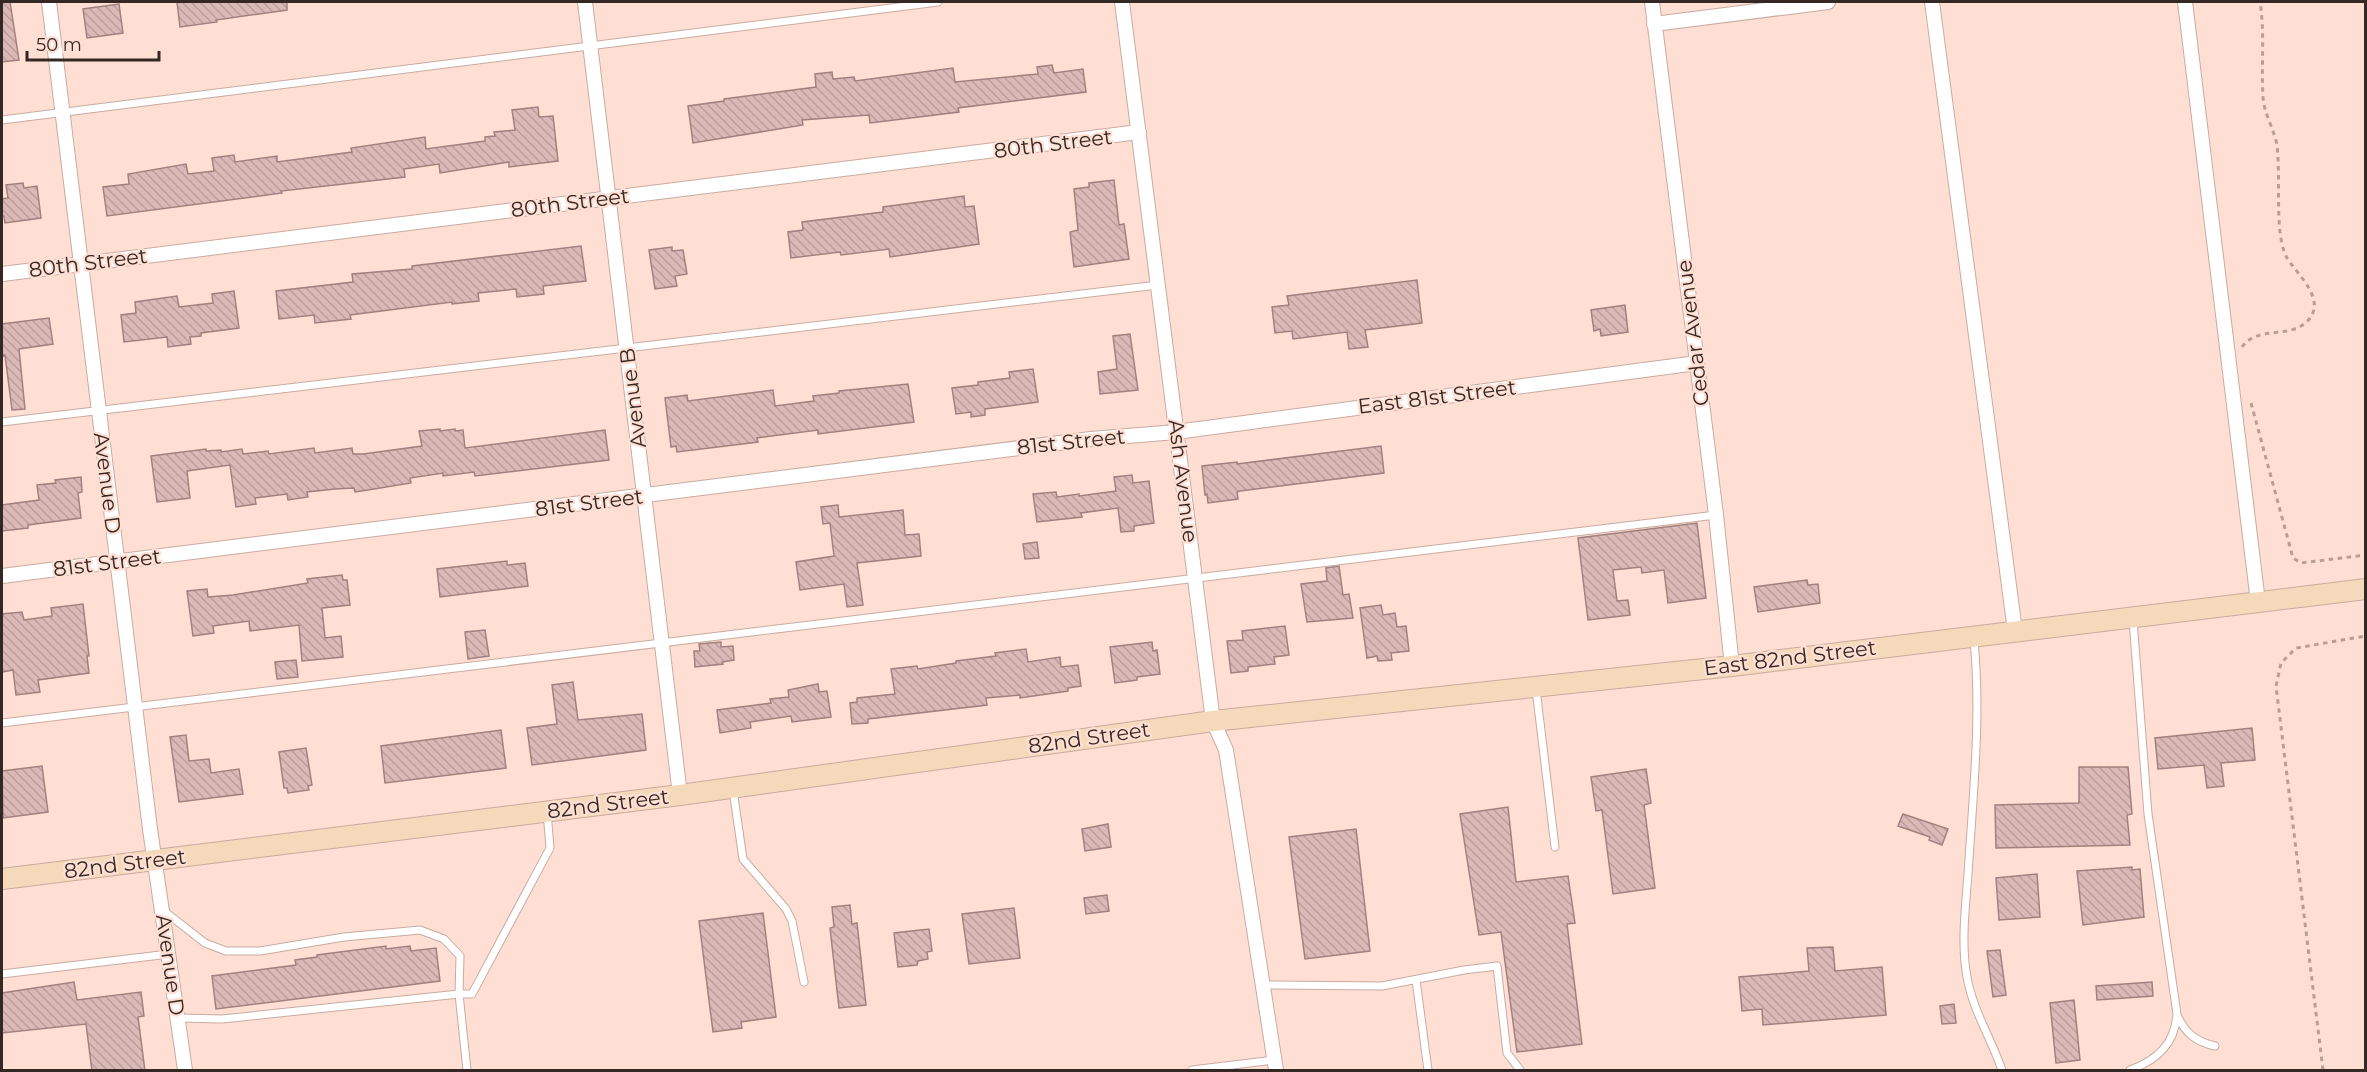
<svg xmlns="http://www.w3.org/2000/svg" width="2367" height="1072" font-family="Montserrat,sans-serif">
<defs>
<pattern id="building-back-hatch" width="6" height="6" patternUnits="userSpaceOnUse" patternTransform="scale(1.5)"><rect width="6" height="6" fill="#dab9b7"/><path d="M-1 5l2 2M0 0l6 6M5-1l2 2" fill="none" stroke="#bc9f9d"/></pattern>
</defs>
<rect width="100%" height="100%" fill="#ffdfd3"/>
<path fill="url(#building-back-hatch)" stroke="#a18180" stroke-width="1.5" d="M2,2H10L19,60L2,62Z
M177,2H287V10L216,20L217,22L180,27Z
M119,4L123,33L87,38L83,9Z
M1052,65L1054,73L1083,69L1086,92L958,108L959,112L870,123L869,115L802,120L803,125L693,143L688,106L724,101V99L816,87L815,74L832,72L833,79L854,77L855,81L953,68L955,82L1038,74L1037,67Z
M538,107L539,117L553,116L558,161L509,167V162L440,173L439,164L404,169L405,177L281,191L282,193L107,216L103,187L129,184L128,174L186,164L188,174L214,171L212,158L234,155L235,162L277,156V162L352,152L351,148L425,137L426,149L485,141V137L495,136L494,132L515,130L512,110Z
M1114,180L1119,225L1124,224L1129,259L1074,267L1070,232L1078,230L1074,189L1089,187V183Z
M23,183L24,188L37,186L41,218L5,223L4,216H2V199L8,198L6,185Z
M964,196L965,207L974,206L979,244L890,257L889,249L841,255L840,252L791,258L788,232L803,230L802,222L883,212V207Z
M581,246L586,281L543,286L544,294L517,297L516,289L478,293L479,301L452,304V302L350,315L351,319L315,323L314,315L279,319L276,291L353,282L352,274L412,269V266Z
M672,247V251L683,250L687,274L675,276L677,286L655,289L649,250Z
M1417,280L1422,323L1365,330L1368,347L1349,349L1347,332L1293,339L1292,331L1275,333L1272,307L1289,305L1287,296Z
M234,291L239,328L201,333V336L190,337L191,344L168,347L167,337L124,342L121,315L136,313L135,302L177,296L179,307L213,303L212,294Z
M1625,305L1628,332L1601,336L1600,329L1594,331L1591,310Z
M49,318L53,344L19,349L25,409L12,410L5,355L2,356V324Z
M1130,334L1138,390L1100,394L1098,372L1117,369L1113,336Z
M1033,369L1038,402L985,409V415L971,417V412L956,414L952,388L978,385V382L1010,378L1009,372Z
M908,384L914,422L818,434V430L757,438L758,442L677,452L676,446L671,447L665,398L687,395L688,401L773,390L775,406L814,401L813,396L839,393V391Z
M440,429V431L455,429V431L463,430L465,448L605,430L609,460L475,476L474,472L443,476V473L410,478L411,483L368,490L355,492L354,488L335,489L307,492L308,497L288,500L287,494L255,498L256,504L236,507L230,465L187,471L190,498L157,502L151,456L206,449V451L221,450V452L242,449L243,454L268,451L269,454L314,448L315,453L352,448L353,454H363L422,446L419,431Z
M1381,446L1384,473L1240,491L1237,492L1238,499L1208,503L1207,494L1205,495L1202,466L1237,462V464Z
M1132,475L1133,483L1149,481L1154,523L1134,526V531L1121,532L1118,508L1081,513L1082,517L1037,522L1033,494L1056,492L1057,497L1079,494V496L1116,491L1114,477Z
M81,477L82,492L78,493L81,518L28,525V528L2,531V505L39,500L37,485L56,483L55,480Z
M838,505L839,517L903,510L905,535L919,534L921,556L857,563L863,605L847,607L844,584L800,590L796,562L834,556L830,523L823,524L821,507Z
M1697,523L1706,598L1668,603L1664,570L1642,573L1641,567L1613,570L1617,601L1628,600L1630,615L1588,620L1578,538Z
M1037,542L1039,558L1025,559L1023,544Z
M507,561V565L525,563L528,586L440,597L437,569Z
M1339,566L1343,595L1349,594L1353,618L1307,622L1301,584L1327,581L1326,568Z
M342,575L343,580H347L350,605L322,608L325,638L341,636L343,657L302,661L299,625L250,631L249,621L213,626L214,633L193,636L187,591L207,589L208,597L233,595L308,583L307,579Z
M1807,580L1808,585L1818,584L1820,603L1758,612L1754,587Z
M83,604L89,656H87L89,673L38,680L40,692L16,695L13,670L2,672V614L22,612L24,620L52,616L51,608Z
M1381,605L1383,615L1395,613L1397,627L1406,626L1409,651L1391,653L1392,660L1378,661L1377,656L1367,658L1360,608Z
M1285,626L1289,655L1274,657L1275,664L1248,667V671L1231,673L1227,641L1243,640L1242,631Z
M485,630L489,656L468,659L465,632Z
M721,642V647L733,646L734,660L722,662L723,664L695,667L694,651H700L699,644Z
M1152,642L1153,651L1157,650L1160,674L1137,677V680L1115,683L1110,647Z
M1026,649L1028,662L1060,657L1061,667L1078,665L1081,686L1068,688V691L1020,698V695L986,698L987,705L868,719V723L852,724L850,703L857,702V698L895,694L891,669L917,666L918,669L956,663V661L996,656L995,653Z
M296,660L298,677L277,679L275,662Z
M573,682L578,720L642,714L646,750L532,765L527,728L557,724L552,685Z
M818,684L819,692L827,691L831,717L792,722L791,716L750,722L751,728L720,733L717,710L771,703L770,699L789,697L788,690Z
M2252,728L2255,760L2221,763L2224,786L2207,788L2204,765L2158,769L2155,738Z
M501,730L506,768L385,783L381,746Z
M186,735L189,761L209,759L211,773L239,769L243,794L179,802L170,737Z
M306,748L312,785L308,786L309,790L288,793L287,788H284L279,752Z
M42,766L48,812L3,818L2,771Z
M2079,767H2128L2132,814L2127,815L2130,845L1996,848L1995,805L2079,803Z
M1646,769L1651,803L1644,805L1655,888L1613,894L1602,810L1596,811L1591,777Z
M1508,807L1516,882L1568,876L1575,923L1567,924L1582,1044L1517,1052L1501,932L1479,935L1460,814Z
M1903,814L1948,829L1942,845L1929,840L1930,837L1898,826Z
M1108,824L1111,847L1085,851L1082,829Z
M1356,829L1370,951L1305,959L1289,837Z
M2132,867V870L2140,869L2144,917L2083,925L2077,871Z
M2037,874L2040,917L1999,920L1996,878Z
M1107,895L1109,911L1086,914L1084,898Z
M850,905L852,924L857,923L866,1005L839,1008L830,928L834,927L832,907Z
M1014,908L1020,958L969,964L962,914Z
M763,913L776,1017L741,1022L742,1028L713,1032L699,921Z
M929,929L932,951L927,952L928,959L918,961L917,965L898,967L894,933Z
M386,946V949L410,946L411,951L436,948L440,981L216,1009L212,976L296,965L295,960L317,957V955Z
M1833,947L1835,971L1882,967L1886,1015L1763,1025L1762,1009L1742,1011L1739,977L1809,971L1807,948Z
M2000,950L2006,995L1993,997L1987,951Z
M74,982L77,1000L141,992L144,1016L138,1017L145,1071H92L86,1024L2,1033V993Z
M2152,982L2153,996L2097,1000L2096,986Z
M2074,1000L2080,1060L2056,1063L2050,1003Z
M1954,1004L1956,1023L1942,1024L1940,1006Z"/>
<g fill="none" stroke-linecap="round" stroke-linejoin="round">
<defs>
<path id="lane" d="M2,120L938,2
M2,422L1158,285
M1974,640C1981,713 1974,785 1969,859C1967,897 1960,939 1967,977C1973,1011 1991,1038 2002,1070
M1536,689L1555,847
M2,723L1716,515
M733,790L743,859L786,909L792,921L804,982
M164,911L205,943L226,951H260L344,937L420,930L444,939L460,956L459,994L222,1019L179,1018
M2,974L169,954
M1416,980L1428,1070
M1262,985L1382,986L1464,970L1497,966L1507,1053L1520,1070
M2178,1017C2186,1034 2197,1042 2215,1046
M467,1070L459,994H472L550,848L547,812
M1192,1070L1274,1060
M2130,1070C2157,1060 2175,1044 2177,1014L2148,814L2133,620"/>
<path id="street" d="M49,2L150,829L185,1070
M585,2L680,795
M1122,2L1213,721L1226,750L1276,1070
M1652,2L1716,515L1732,666
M1932,2L2015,631
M2185,2L2258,602
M1654,24L1828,2
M2,274L1139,132
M2,576L1091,439L1176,432L1697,363"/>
<path id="secondary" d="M2,879L680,795L1213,721L1732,666L2366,589"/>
</defs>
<use href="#lane" stroke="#c9aba0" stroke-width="9"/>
<use href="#street" stroke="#c9aba0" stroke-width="16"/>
<use href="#secondary" stroke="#c9aba0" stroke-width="22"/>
<path stroke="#b89f96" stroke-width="3" stroke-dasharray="4.5 4.5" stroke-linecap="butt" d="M2242,347C2258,324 2293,341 2310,318C2325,298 2297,274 2287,258C2283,251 2281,240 2280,232C2277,203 2280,174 2277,145C2274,129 2264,114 2263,97C2261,65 2265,33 2260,2
M2251,403L2293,558L2301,563L2366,555
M2323,1070L2276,686L2281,663L2296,648L2366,636"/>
<use href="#lane" stroke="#fff" stroke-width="7"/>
<use href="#street" stroke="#fff" stroke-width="14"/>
<use href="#secondary" stroke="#f4d9ba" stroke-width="20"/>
</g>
<g text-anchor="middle" stroke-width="4.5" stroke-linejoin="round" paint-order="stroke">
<g font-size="21" fill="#342824" stroke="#ffdfd3">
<text transform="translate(1053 144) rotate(-7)" y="7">80th Street</text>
<text transform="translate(570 203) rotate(-7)" y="7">80th Street</text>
<text transform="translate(88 263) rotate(-7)" y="7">80th Street</text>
<text transform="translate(1693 333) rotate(-97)" y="7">Cedar Avenue</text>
<text transform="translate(1437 397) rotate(-7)" y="7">East 81st Street</text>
<text transform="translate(633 398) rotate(-97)" y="7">Avenue B</text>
<text transform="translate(1071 442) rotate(-6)" y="7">81st Street</text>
<text transform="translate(1183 481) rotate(83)" y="7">Ash Avenue</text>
<text transform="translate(107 483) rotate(83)" y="7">Avenue D</text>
<text transform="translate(589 503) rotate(-7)" y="7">81st Street</text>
<text transform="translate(107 563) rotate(-7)" y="7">81st Street</text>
<text transform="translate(1790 658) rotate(-7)" y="7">East 82nd Street</text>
<text transform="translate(1089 738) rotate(-8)" y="7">82nd Street</text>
<text transform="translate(608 804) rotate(-7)" y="7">82nd Street</text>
<text transform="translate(125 864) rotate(-7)" y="7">82nd Street</text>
<text transform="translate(170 965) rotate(82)" y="7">Avenue D</text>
</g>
</g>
<rect width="2367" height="1072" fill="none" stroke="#342824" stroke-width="6"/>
<path d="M27 51v9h132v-9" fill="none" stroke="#342824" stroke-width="3"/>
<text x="36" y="51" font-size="18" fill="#342824" stroke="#ffdfd3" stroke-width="4.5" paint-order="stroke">50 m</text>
</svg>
